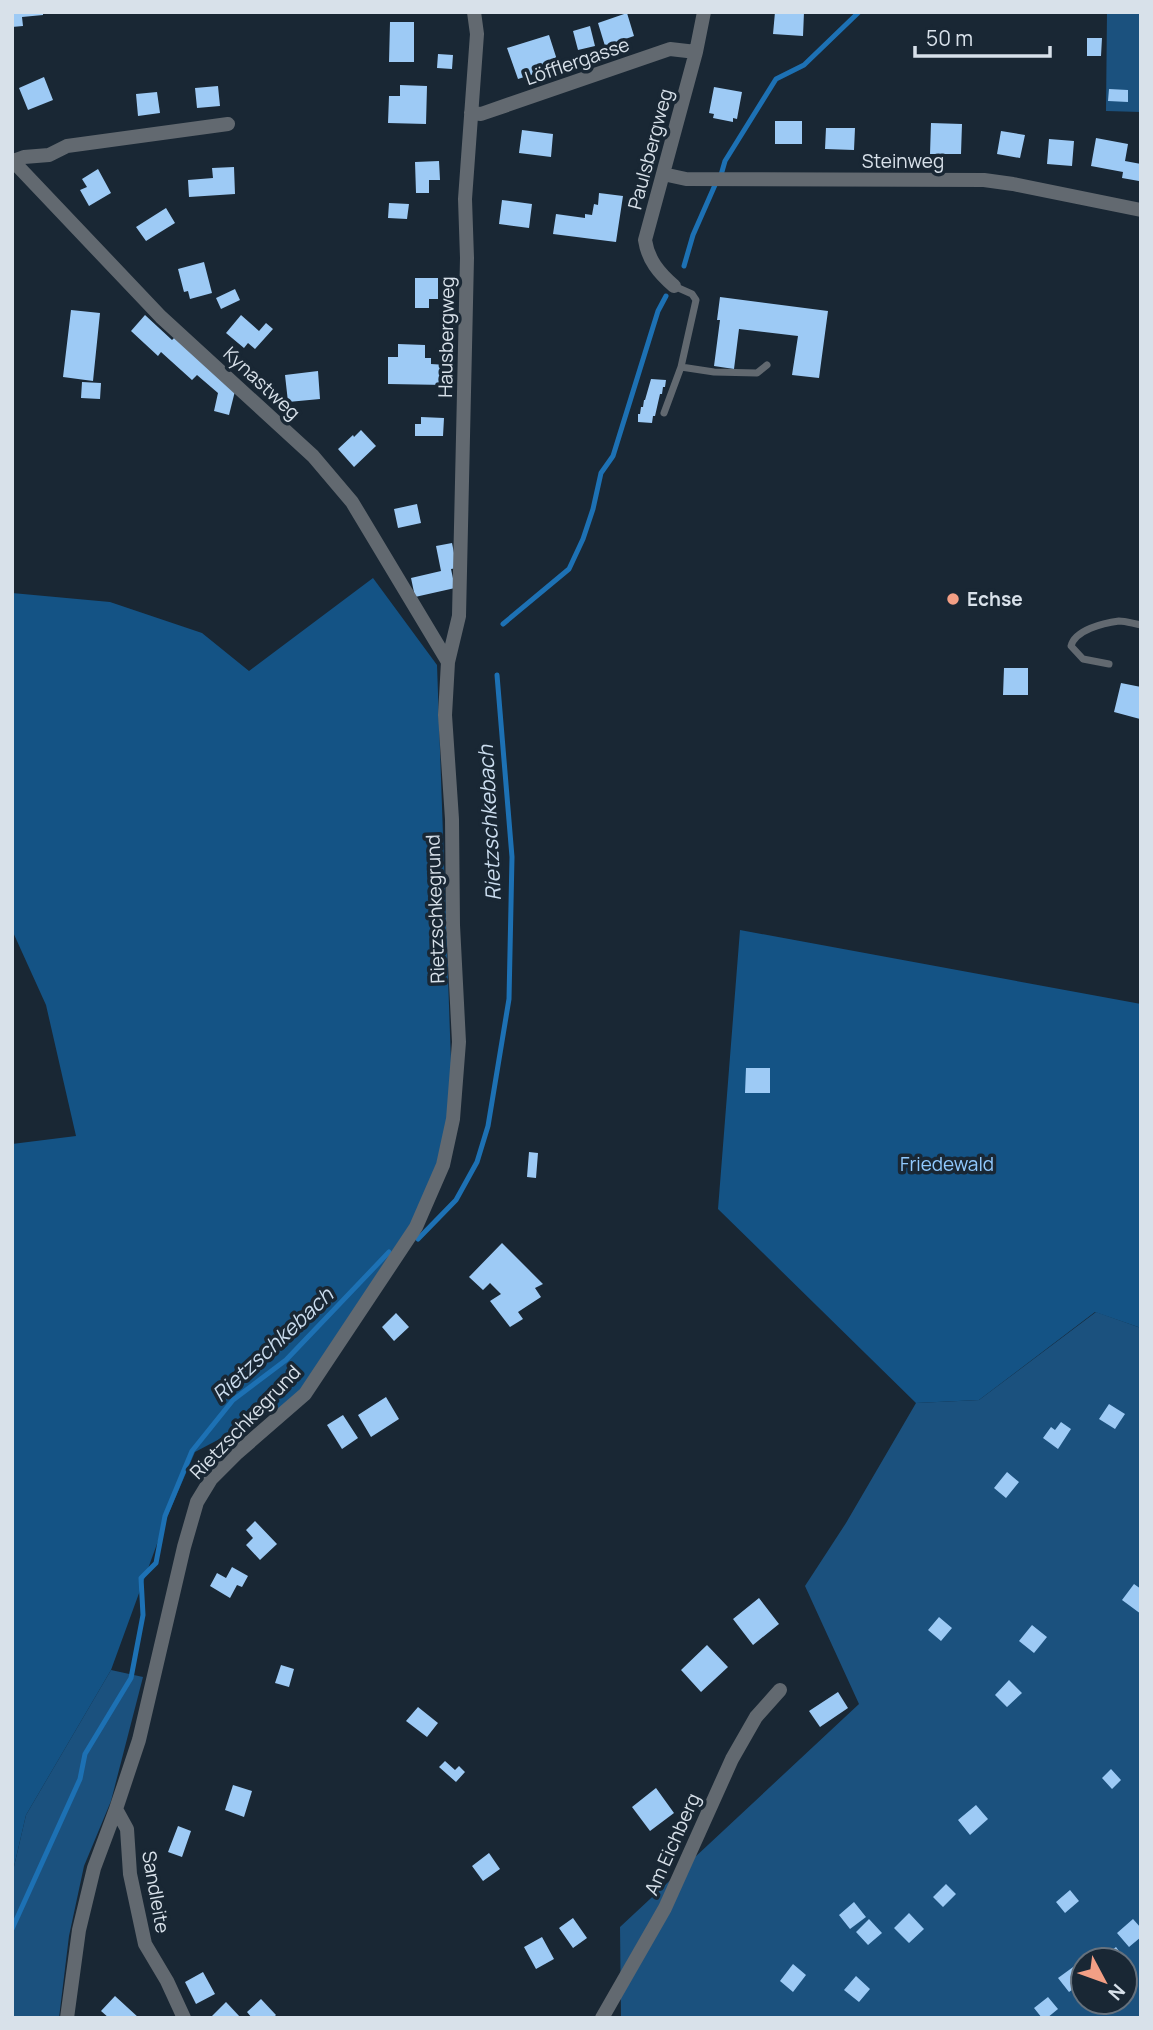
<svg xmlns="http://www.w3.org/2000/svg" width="1153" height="2030" font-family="Manrope,sans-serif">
<rect width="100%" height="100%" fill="#192734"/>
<path fill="#1b517e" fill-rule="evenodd" d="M1107,12H1141V112L1106,111Z
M1096,1312L1141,1328V2018H621L620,1927L859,1704L805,1586L846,1523L916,1403L979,1400ZM1083,1960H1125V2002H1083Z
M111,1670L143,1677L111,1801L84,1866L69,1936L59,2018H12V1875L26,1815Z"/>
<path fill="#145385" d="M373,578L437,665L453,1119L416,1227L305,1394L195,1452L165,1522L111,1670L26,1815L12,1875V1144L76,1136L46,1005L12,930V593L110,602L202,633L249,671Z
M740,930L1141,1004V1328L1095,1312L979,1400L916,1403L718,1209Z"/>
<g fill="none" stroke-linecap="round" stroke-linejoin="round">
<path stroke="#1d71b4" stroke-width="5" d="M721,175L725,161L776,79L804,65L859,12
M684,266L693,235L715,185
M503,624L569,569L583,539L593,509L601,473L613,456L658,311L666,296
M418,1239L456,1200L477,1162L488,1126L509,999L512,857L497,675
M12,1929L80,1779L85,1754L131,1678L143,1615L141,1578L156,1563L165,1516L192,1451L233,1400L286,1360L389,1252"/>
</g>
<path fill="#9dcaf5" d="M12,12H43V15L22,17L23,26L12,27Z
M775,12H804L803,36L773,34Z
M627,13L634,36L605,46L598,23Z
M390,22H414V62H389Z
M590,26L595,46L578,50L573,31Z
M549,35L559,66L518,79L507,48Z
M1087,38H1102L1101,56H1087Z
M438,54L453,55L452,69L437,68Z
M44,77L53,100L28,110L19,88Z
M400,85L427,86L426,124L388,123L389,96H400Z
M218,86L220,106L197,108L195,88Z
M714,87L742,92L737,119L733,118V122L713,118L714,114L709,113Z
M1109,89L1128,90V102L1108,101Z
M157,92L160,113L138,116L136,94Z
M775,121H802V144H775Z
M931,123L962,124L961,154H930Z
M826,128H855L854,150L825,149Z
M522,130L553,134L551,157L519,153Z
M1001,131L1025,135L1020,158L997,154Z
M1096,138L1128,144L1125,161L1141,164L1139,181L1122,178L1123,172L1091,166Z
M1049,139L1074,141L1072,166L1047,164Z
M439,161L440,180H429V193H416L415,162Z
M234,167L235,194L189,197L188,180L213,178L212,168Z
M98,169L111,193L89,206L80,190L87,187L82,179Z
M599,193L623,196L616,242L553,234L556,214L585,218V214L592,215L594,204L598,205Z
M502,200L532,204L529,228L499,224Z
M389,203L409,204L407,219L388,218Z
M166,208L175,223L146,241L136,227Z
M204,262L212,293L190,299L188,291L184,292L178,269Z
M415,278H438V299H429V308H415Z
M235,289L240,300L221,309L216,298Z
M720,297L828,311L819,378L792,375L798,336L739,329L734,369L714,366L720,320H717Z
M71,310L100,313L93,381L63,377Z
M145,315L172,340L175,337L235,391L229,415L214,411L218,393L197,375L192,380L161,352L158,356L131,331Z
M241,315L259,331L266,323L273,329L255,349L248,343L244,348L226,333Z
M398,344L425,345V358H431V364L447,365L446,385L388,384V357H398Z
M318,371L320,399L288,402L285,375Z
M651,379L666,380L665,387H663L662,394H660L655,416H653L652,423L638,422V414H640L641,407H643L644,400H645Z
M82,382L101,383L100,399L81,398Z
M421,417L444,418L443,436H415V424H421Z
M361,430L376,446L354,467L338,449L353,435L354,437Z
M417,504L421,523L398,528L394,509Z
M452,543L457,568L451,569L455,588L415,597L411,578L441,571L436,546Z
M1004,668H1028V695H1003Z
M1121,683L1141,687L1140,719L1114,712Z
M746,1068H770V1093H745Z
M529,1152L538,1153L536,1178L527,1177Z
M502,1243L543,1284L535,1288L541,1297L518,1312L523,1319L510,1327L490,1301L501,1294L490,1283L483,1290L469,1277Z
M396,1313L409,1327L394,1341L382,1327Z
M386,1397L399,1419L371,1437L358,1415Z
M1109,1404L1125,1414L1115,1429L1099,1419Z
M343,1415L358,1438L342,1449L327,1425Z
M1061,1422L1071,1429L1058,1449L1043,1438L1051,1427L1055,1430Z
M1007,1472L1019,1482L1006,1498L994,1488Z
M255,1521L277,1544L260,1560L246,1545L253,1538L246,1530Z
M232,1567L248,1576L242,1587L237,1585L230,1598L210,1586L217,1573L226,1578Z
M1134,1584L1141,1589V1614L1122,1600Z
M759,1598L779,1624L753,1645L733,1619Z
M939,1617L952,1628L941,1641L928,1630Z
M1032,1625L1047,1637L1034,1653L1019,1641Z
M707,1645L728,1667L701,1692L681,1670Z
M281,1665L294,1669L289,1687L275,1683Z
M1009,1680L1022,1693L1007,1707L995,1695Z
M838,1692L848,1708L820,1727L809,1711Z
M418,1707L438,1723L427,1737L406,1721Z
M445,1761L455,1770L459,1766L465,1772L456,1782L439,1767Z
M1111,1769L1121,1780L1112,1789L1102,1778Z
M233,1785L252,1791L244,1817L225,1810Z
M656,1788L674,1813L650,1831L632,1807Z
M976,1805L988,1819L970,1835L958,1820Z
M178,1826L191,1831L182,1857L168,1852Z
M489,1853L500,1869L483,1881L472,1866Z
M946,1884L956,1894L943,1907L933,1897Z
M1070,1890L1079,1901L1065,1913L1056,1902Z
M854,1902L866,1917L850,1929L839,1915Z
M909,1913L924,1929L909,1943L894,1928Z
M573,1918L587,1938L573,1948L559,1928Z
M869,1919L882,1933L868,1945L856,1932Z
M1133,1919L1141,1928V1937L1129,1947L1117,1933Z
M542,1937L554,1959L536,1969L524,1947Z
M1116,1947L1124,1958L1121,1960H1099Z
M1080,1962L1083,1965V1982L1069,1992L1058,1978Z
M793,1964L806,1975L793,1992L780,1981Z
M203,1972L215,1994L196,2004L185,1982Z
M856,1976L870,1989L859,2002L844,1990Z
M115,1996L139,2018H109L101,2011Z
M1048,1997L1058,2009L1047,2018H1042L1034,2008Z
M261,1999L276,2015L273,2018H252L247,2012Z
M226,2002L241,2018H210Z"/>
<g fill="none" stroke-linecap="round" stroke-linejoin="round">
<path stroke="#626970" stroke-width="7" d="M674,286L692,294L696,300L681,367L714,372L757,373L767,365
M664,413L681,367
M1109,664L1083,659L1071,646C1075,630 1103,623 1119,621C1126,621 1134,624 1141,625"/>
<path stroke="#626970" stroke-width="14" d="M471,113L481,114L670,49L696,52
M12,160L161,317L313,456L352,502L448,662
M13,161L24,157L49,155L67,146L228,124
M663,174L686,179L984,180L1013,184L1141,210
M674,286C659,273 648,260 645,240L696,52L704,12
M116,1809L127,1829L130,1874L145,1944L167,1981L184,2018
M67,2018L79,1930L94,1868L116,1809L139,1740L184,1547L197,1502L211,1479L236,1454L305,1394L416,1227L443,1165L453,1119L459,1042L453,925L452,819L445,715L448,662L459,616L467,258L465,199L477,34L474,12
M602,2018L665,1908L732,1759L756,1717L780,1690"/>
</g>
<circle fill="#f39f85" stroke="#192734" stroke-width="2.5" cx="953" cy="599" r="7"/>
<g text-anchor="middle" stroke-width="7" stroke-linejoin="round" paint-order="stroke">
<g font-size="19" fill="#d8e1ea" stroke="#192734">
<text transform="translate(577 61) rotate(-19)" y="7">Löfflergasse</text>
<text transform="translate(650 149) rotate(-75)" y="7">Paulsbergweg</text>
<text x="903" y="168">Steinweg</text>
<text transform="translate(446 337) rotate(-89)" y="7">Hausbergweg</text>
<text transform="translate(262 383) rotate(43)" y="7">Kynastweg</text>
<text transform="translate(435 909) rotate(-92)" y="7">Rietzschkegrund</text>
<text transform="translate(245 1422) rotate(-46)" y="7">Rietzschkegrund</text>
<text transform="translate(672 1844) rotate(-66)" y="7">Am Eichberg</text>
<text transform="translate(156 1892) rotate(80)" y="7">Sandleite</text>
</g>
<g font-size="19" font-weight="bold" fill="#d8e1ea" stroke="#192734" text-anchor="start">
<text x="967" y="606">Echse</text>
</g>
<g font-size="19" fill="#91c9fe" stroke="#192734">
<text x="947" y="1171">Friedewald</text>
</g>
<g font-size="21" font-style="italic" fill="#cadcee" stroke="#192734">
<text transform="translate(490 823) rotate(-93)" y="7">Rietzschkebach</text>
<text transform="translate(273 1345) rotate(-43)" y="7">Rietzschkebach</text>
</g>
</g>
<rect width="1153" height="2030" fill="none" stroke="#d8e1ea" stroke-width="28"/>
<g transform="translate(1104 1981) rotate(131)"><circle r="33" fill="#192734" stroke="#65717d" stroke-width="2"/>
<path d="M0-5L12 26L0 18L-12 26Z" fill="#f39f85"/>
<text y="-10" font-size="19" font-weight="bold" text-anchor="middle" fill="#d8e1ea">N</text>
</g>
<path d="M915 46v10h135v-10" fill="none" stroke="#d8e1ea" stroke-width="3.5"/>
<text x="926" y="46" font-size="21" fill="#d8e1ea" stroke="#192734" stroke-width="5" paint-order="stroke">50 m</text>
</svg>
